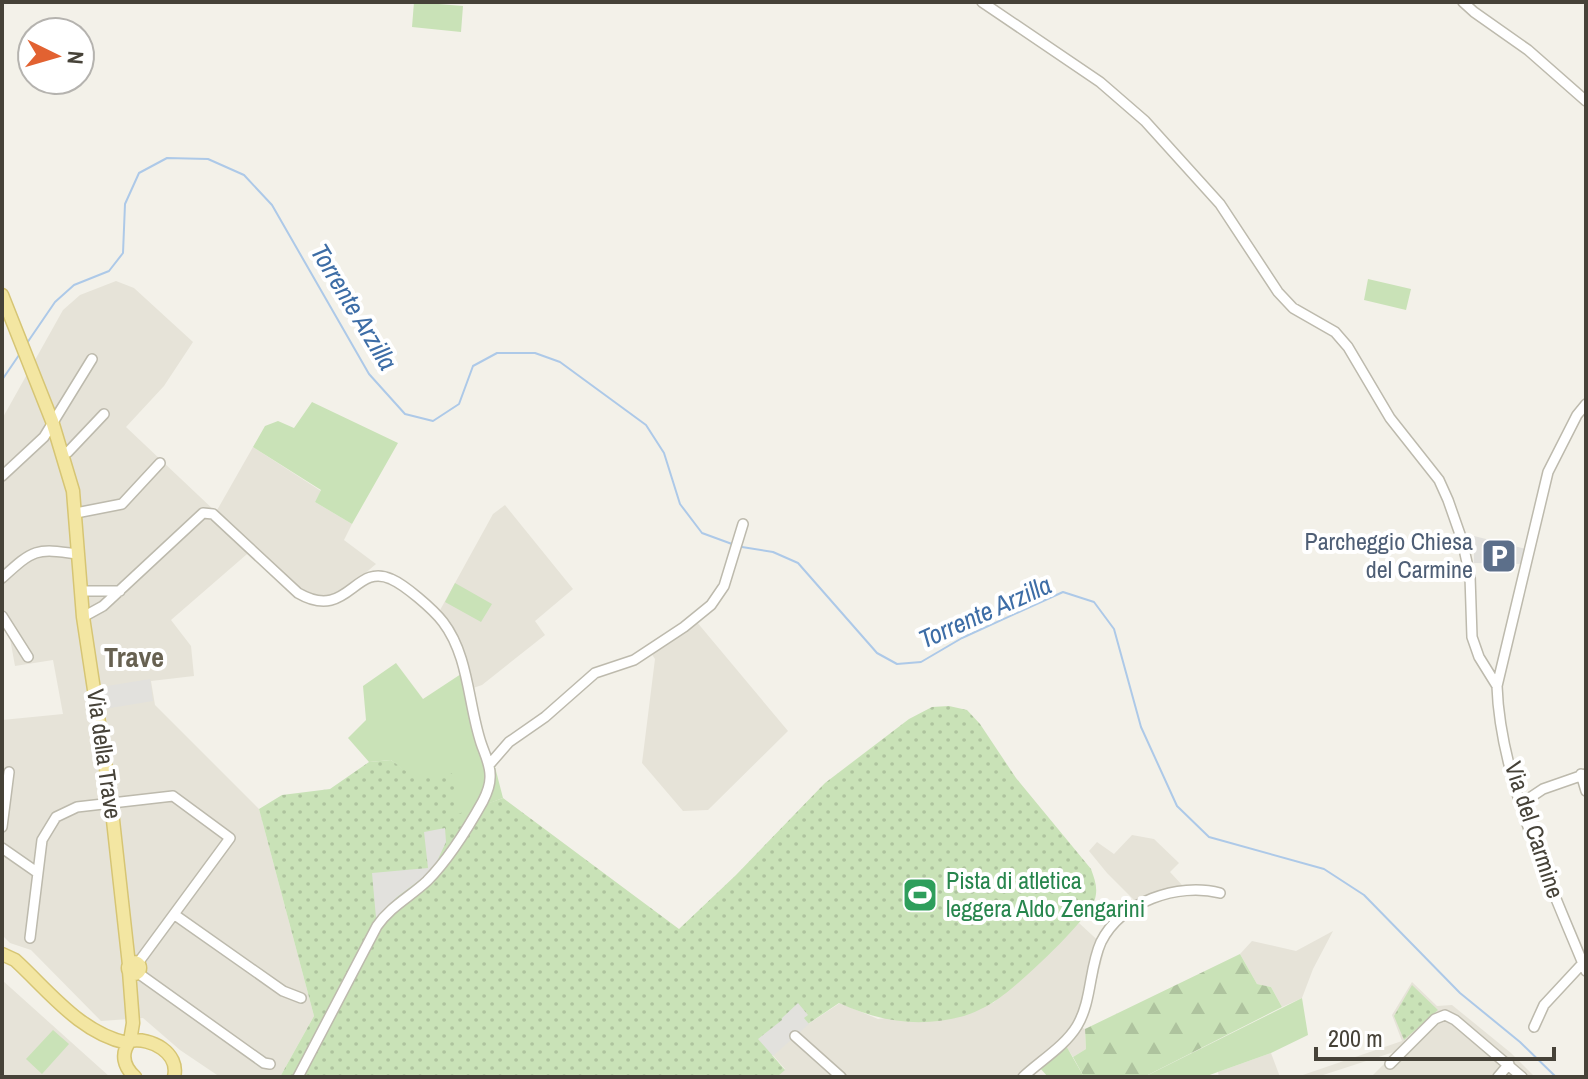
<svg xmlns="http://www.w3.org/2000/svg" width="1588" height="1079" font-family="'Archivo Narrow',sans-serif">
<defs>
<pattern id="forest-firs" width="22" height="20" patternUnits="userSpaceOnUse" patternTransform="scale(2)"><rect width="22" height="20" fill="#c9e2b7"/><path d="M5 1l3.5 6h-7zM16 11l3.5 6h-7z" fill="#aec39e"/></pattern>
<pattern id="park-dots" width="8" height="8" patternUnits="userSpaceOnUse" patternTransform="scale(2)"><rect width="8" height="8" fill="#c9e2b7"/><path d="M2 2h.1M6 6h.1" fill="none" stroke="#aec39e" stroke-width="1.8" stroke-linecap="round"/></pattern>
</defs>
<rect width="100%" height="100%" fill="#f3f1e9"/>
<path fill="#e6e3d8" d="M116,281L134,288L193,342L164,386L126,427L216,512L253,447L321,491L315,502L352,524L344,540L376,564L342,593L324,599L299,590L254,548L171,620L191,646L194,676L151,681L155,705L259,809L314,1016L280,1077H220L180,1050L143,1018L101,1021L31,950L10,943L2,935V720L63,714L53,660L15,666L9,633L2,622V419L63,310L80,295Z
M505,505L573,589L535,621L545,635L482,685L473,688L439,612L493,514Z
M696,621L788,731L708,810L683,811L642,763L655,659L651,653Z
M1132,835L1154,839L1179,863L1170,872L1183,886L1154,893L1136,902L1107,873L1089,851L1097,842L1114,854Z
M1079,923L1105,947L1089,1011L1080,1027L1085,1029L1086,1049L1073,1057L1065,1045L1029,1077H777L785,1069L772,1054L796,1032L840,1003L878,1019L993,1003Z
M1333,931L1313,969L1302,998L1282,1007L1271,987L1257,984L1240,954L1252,941L1296,951Z
M2,980L110,1077H2Z
M1412,982L1437,1006L1452,1005L1511,1053L1535,1077H1371L1397,1051L1317,1077H1297L1402,1041L1392,1015Z
M1271,1053L1280,1077H1219L1218,1072Z"/>
<path fill="#c9e2b7" d="M414,2L463,6L461,32L412,27Z
M1368,279L1411,289L1406,310L1364,300Z
M312,402L398,443L352,524L315,502L321,490L253,447L265,426L278,421L294,428Z
M455,583L492,604L481,622L445,602Z
M396,663L423,699L461,674L486,768L495,767L503,798L458,815L391,760L369,762L348,738L366,720L363,686Z
M1302,998L1308,1035L1271,1053L1204,1077H1144Z
M53,1030L69,1044L42,1074L26,1059Z
M1065,1044L1084,1077H1048L1039,1067Z"/>
<path fill="url(#forest-firs)" d="M1240,954L1257,984L1271,987L1282,1007L1144,1077H1084L1073,1057L1086,1049L1085,1029Z"/>
<path fill="url(#park-dots)" d="M949,706L967,710L980,724L1016,778L1091,869C1095,880 1098,888 1095,899C1089,920 1013,991 992,1003C984,1008 973,1013 964,1016C919,1028 881,1022 839,1003L796,1032L772,1055L785,1070L777,1077H280L314,1016L259,809L282,795L330,789L369,762L391,760L415,778L452,773L458,814L503,798L679,929L736,875L825,783L909,719L932,707Z
M1412,985L1438,1010L1404,1040L1394,1016Z"/>
<path fill="#e2e1dd" d="M1474,536L1526,549L1523,564L1474,563Z
M150,679L153,701L104,709L101,687Z
M445,828L446,842L433,870L397,897L376,918L372,873L428,868L424,832Z
M798,1003L808,1015L804,1018L809,1024L773,1056L758,1039L782,1020V1018Z"/>
<g fill="none" stroke-linecap="round" stroke-linejoin="round">
<path stroke="#adc9e8" stroke-width="2" d="M27,343L55,302L74,285L109,271L123,253L125,204L139,173L167,158L208,159L244,175L272,205L369,374L405,414L433,421L459,404L473,366L497,353H535L560,362L646,425L664,453L680,504L702,533L732,544
M2,380L19,355
M742,547L773,552L798,563L877,653L897,664L921,662L962,638L1063,592L1094,602L1114,629L1141,727L1177,806L1209,837L1324,869L1364,895L1460,993L1520,1042L1556,1077"/>
<defs>
<path id="minor" d="M982,2L1100,82L1145,121L1220,204L1278,292L1293,308L1335,332L1348,347L1390,418L1439,480L1448,500L1462,540L1470,576L1472,637L1479,657L1497,686
M1463,2L1474,12L1528,50L1586,101
M1586,404L1577,415L1548,472L1497,686C1500,779 1551,885 1586,971
M63,454L68,452L104,414
M2,476L44,437L92,359
M76,513L122,504L160,463
M2,578C34,549 35,548 78,554
M80,591H120
M2,616L28,657
M83,617L103,606L203,513L213,514L298,593C348,622 354,562 391,579C405,585 433,609 443,622C469,656 468,704 481,743C485,755 491,766 490,778C490,786 486,795 483,801C468,828 449,859 427,881C410,897 391,906 377,926L298,1077
M489,765L509,742L545,717L595,673L634,660L684,627L711,605L724,586L743,524
M1581,774L1586,791
M1522,803L1543,789L1586,774
M2,827L9,772
M2,848L38,873
M175,915L283,991L301,998
M30,938L42,840L56,817L77,807L173,796L230,838L138,963
M138,973L264,1063L270,1064
M1534,1027L1544,1005L1583,963
M795,1036L841,1077
M1390,1064L1435,1019L1445,1015L1455,1020L1522,1077
M1023,1077C1040,1061 1065,1046 1077,1026C1092,1001 1089,968 1101,942C1121,902 1178,882 1220,893
M1498,1077L1509,1064"/>
<path id="major" d="M2,295L52,421L73,491L83,617L111,802L129,965
M2,954L15,960C49,991 80,1033 127,1043
M128 968a6 6 0 1 1 12 0a6 6 0 1 1-12 0Z
M129,971L133,1023L130,1041
M135,1077C124,1067 120,1054 130,1041C151,1037 180,1053 174,1077"/>
</defs>
<use href="#minor" stroke="#bdbaad" stroke-width="12"/>
<use href="#major" stroke="#d6c574" stroke-width="15"/>
<use href="#minor" stroke="#fff" stroke-width="9"/>
<use href="#major" stroke="#f3e6a2" stroke-width="12"/>
</g>
<defs>
<symbol id="parking-square" viewBox="-11 -11 22 22"><rect x="-9" y="-9" width="18" height="18" rx="4" fill="#5c6f8a" stroke="#fff"/><path d="M-3.5-5.5H1a3.5 3.5 0 0 1 0 7H-1V5.5H-3.5ZM-1-3.4V-.6H.8a1.4 1.4 0 0 0 0-2.8Z" fill="#fff"/></symbol>
<symbol id="stadium-square" viewBox="-11 -11 22 22"><rect x="-9" y="-9" width="18" height="18" rx="4" fill="#2e9e5b" stroke="#fff"/><path d="M0-5a6.5 5 0 1 0 0 10a6.5 5 0 1 0 0-10ZM-3.5-1.8h7v3.6h-7Z" fill="#fff"/></symbol>
</defs>
<g fill-rule="evenodd">
<use href="#parking-square" x="1479" y="536" width="40" height="40"/>
<use href="#stadium-square" x="900" y="875" width="40" height="40"/>
</g>
<g text-anchor="middle" stroke-width="8" stroke-linejoin="round" paint-order="stroke">
<g font-size="24" fill="#4e5e75" stroke="#fff" text-anchor="end">
<text x="1473" y="550">Parcheggio Chiesa<tspan x="1473" dy="28">del Carmine</tspan></text>
</g>
<g font-size="24" fill="#464238" stroke="#fff">
<text transform="translate(104 754) rotate(82)" y="8">Via della Trave</text>
<text transform="translate(1534 830) rotate(72)" y="8">Via del Carmine</text>
</g>
<g font-size="24" fill="#27864d" stroke="#fff" text-anchor="start">
<text x="946" y="889">Pista di atletica<tspan x="946" dy="28">leggera Aldo Zengarini</tspan></text>
</g>
<g font-size="26" font-style="italic" fill="#3d6da6" stroke="#fff">
<text transform="translate(354 307) rotate(59)" y="9">Torrente Arzilla</text>
<text transform="translate(985 612) rotate(-24)" y="9">Torrente Arzilla</text>
</g>
<g font-size="28" font-weight="bold" fill="#676151" stroke="#fff">
<text x="134" y="667">Trave</text>
</g>
</g>
<rect width="1588" height="1079" fill="none" stroke="#464238" stroke-width="8"/>
<g transform="translate(56 56) rotate(95)"><circle r="38" fill="#ffffff" stroke="#b5b3af" stroke-width="2"/>
<path d="M0-6L14 30L0 20L-14 30Z" fill="#e26231"/>
<text y="-12" font-size="22" font-weight="bold" text-anchor="middle" fill="#464238">N</text>
</g>
<path d="M1316 1047v12h238v-12" fill="none" stroke="#464238" stroke-width="4"/>
<text x="1328" y="1047" font-size="24" fill="#464238" stroke="#ffffff" stroke-width="6" paint-order="stroke">200 m</text>
</svg>
